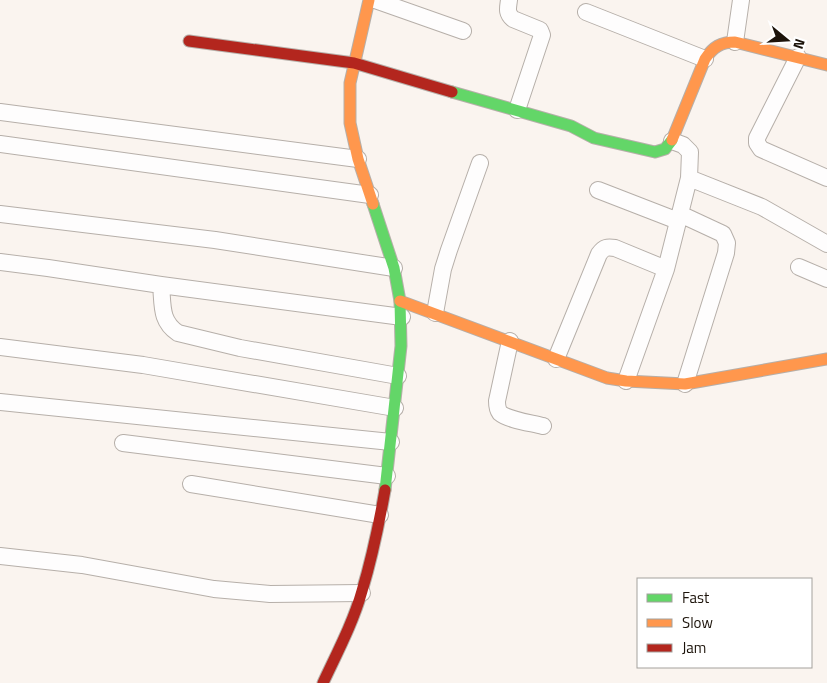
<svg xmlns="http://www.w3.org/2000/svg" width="827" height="683" font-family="'Titillium Web',sans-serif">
<rect width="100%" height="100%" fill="#faf4ef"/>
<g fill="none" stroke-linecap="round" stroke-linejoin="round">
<defs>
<path id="street" d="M375,0L463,31
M509,0C508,8 506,13 513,19L540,30L542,35L517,110
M586,12L705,59
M735,42L741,0
M798,57L757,138V143L761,149L827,178
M0,112L358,159
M0,144L370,195
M689,178L762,207L827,244
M598,190L678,221
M0,214L215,240L394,268
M680,214L723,234L727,243L726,253L685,384
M0,262L48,268L161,285L402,317
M799,267L827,279
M161,285C163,305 160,321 178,333L240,348L398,376
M435,313L443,269L449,250L480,163
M510,341L497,401C497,405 497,409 500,413C508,420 532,423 543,426
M0,347L143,365L395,408
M556,359L599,254C604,247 607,247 615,248L666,269
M626,381L666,269L689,178L690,152L683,145L672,141
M0,402L391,442
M123,443L387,476
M191,484L380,515
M0,556L82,565L214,589L270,594L362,593"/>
<path id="fast" d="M452,92L571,126L594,138L655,152L665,149L672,140
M373,204L394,268L400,301L401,346L385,490"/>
<path id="slow" d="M369,0L350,83V123L358,159L373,204
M672,140L705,59C713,47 721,42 735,42L827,65
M400,301L607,378L626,381L685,384L827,359"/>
<path id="jam" d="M189,41L354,63L452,92
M323,683C337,653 353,623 362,591C372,558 379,524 385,490"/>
</defs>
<use href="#street" stroke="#b6afa9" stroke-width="18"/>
<use href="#fast" stroke="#b6afa9" stroke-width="13"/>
<use href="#slow" stroke="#b6afa9" stroke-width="13"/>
<use href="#jam" stroke="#b6afa9" stroke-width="13"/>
<use href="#street" stroke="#fefdfd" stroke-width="16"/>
<use href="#fast" stroke="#63d668" stroke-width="11"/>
<use href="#slow" stroke="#ff974d" stroke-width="11"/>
<use href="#jam" stroke="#b3261e" stroke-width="11"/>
</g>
<rect x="637" y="578" width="175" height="90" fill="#ffffff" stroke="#a4a19d"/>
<rect x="647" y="594" width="25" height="8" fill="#63d668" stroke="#a4a19d"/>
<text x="682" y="603" font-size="15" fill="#1c130a">Fast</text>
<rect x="647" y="619" width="25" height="8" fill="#ff974d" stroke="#a4a19d"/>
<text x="682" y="628" font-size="15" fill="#1c130a">Slow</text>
<rect x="647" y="644" width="25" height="8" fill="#b3261e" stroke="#a4a19d"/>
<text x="682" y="653" font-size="15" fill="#1c130a">Jam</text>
<g transform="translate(787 40) rotate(108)" stroke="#ffffff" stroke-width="4" paint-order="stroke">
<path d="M0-4L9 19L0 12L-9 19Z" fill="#1c130a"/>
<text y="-8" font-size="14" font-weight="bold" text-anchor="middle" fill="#1c130a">N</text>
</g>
</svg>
